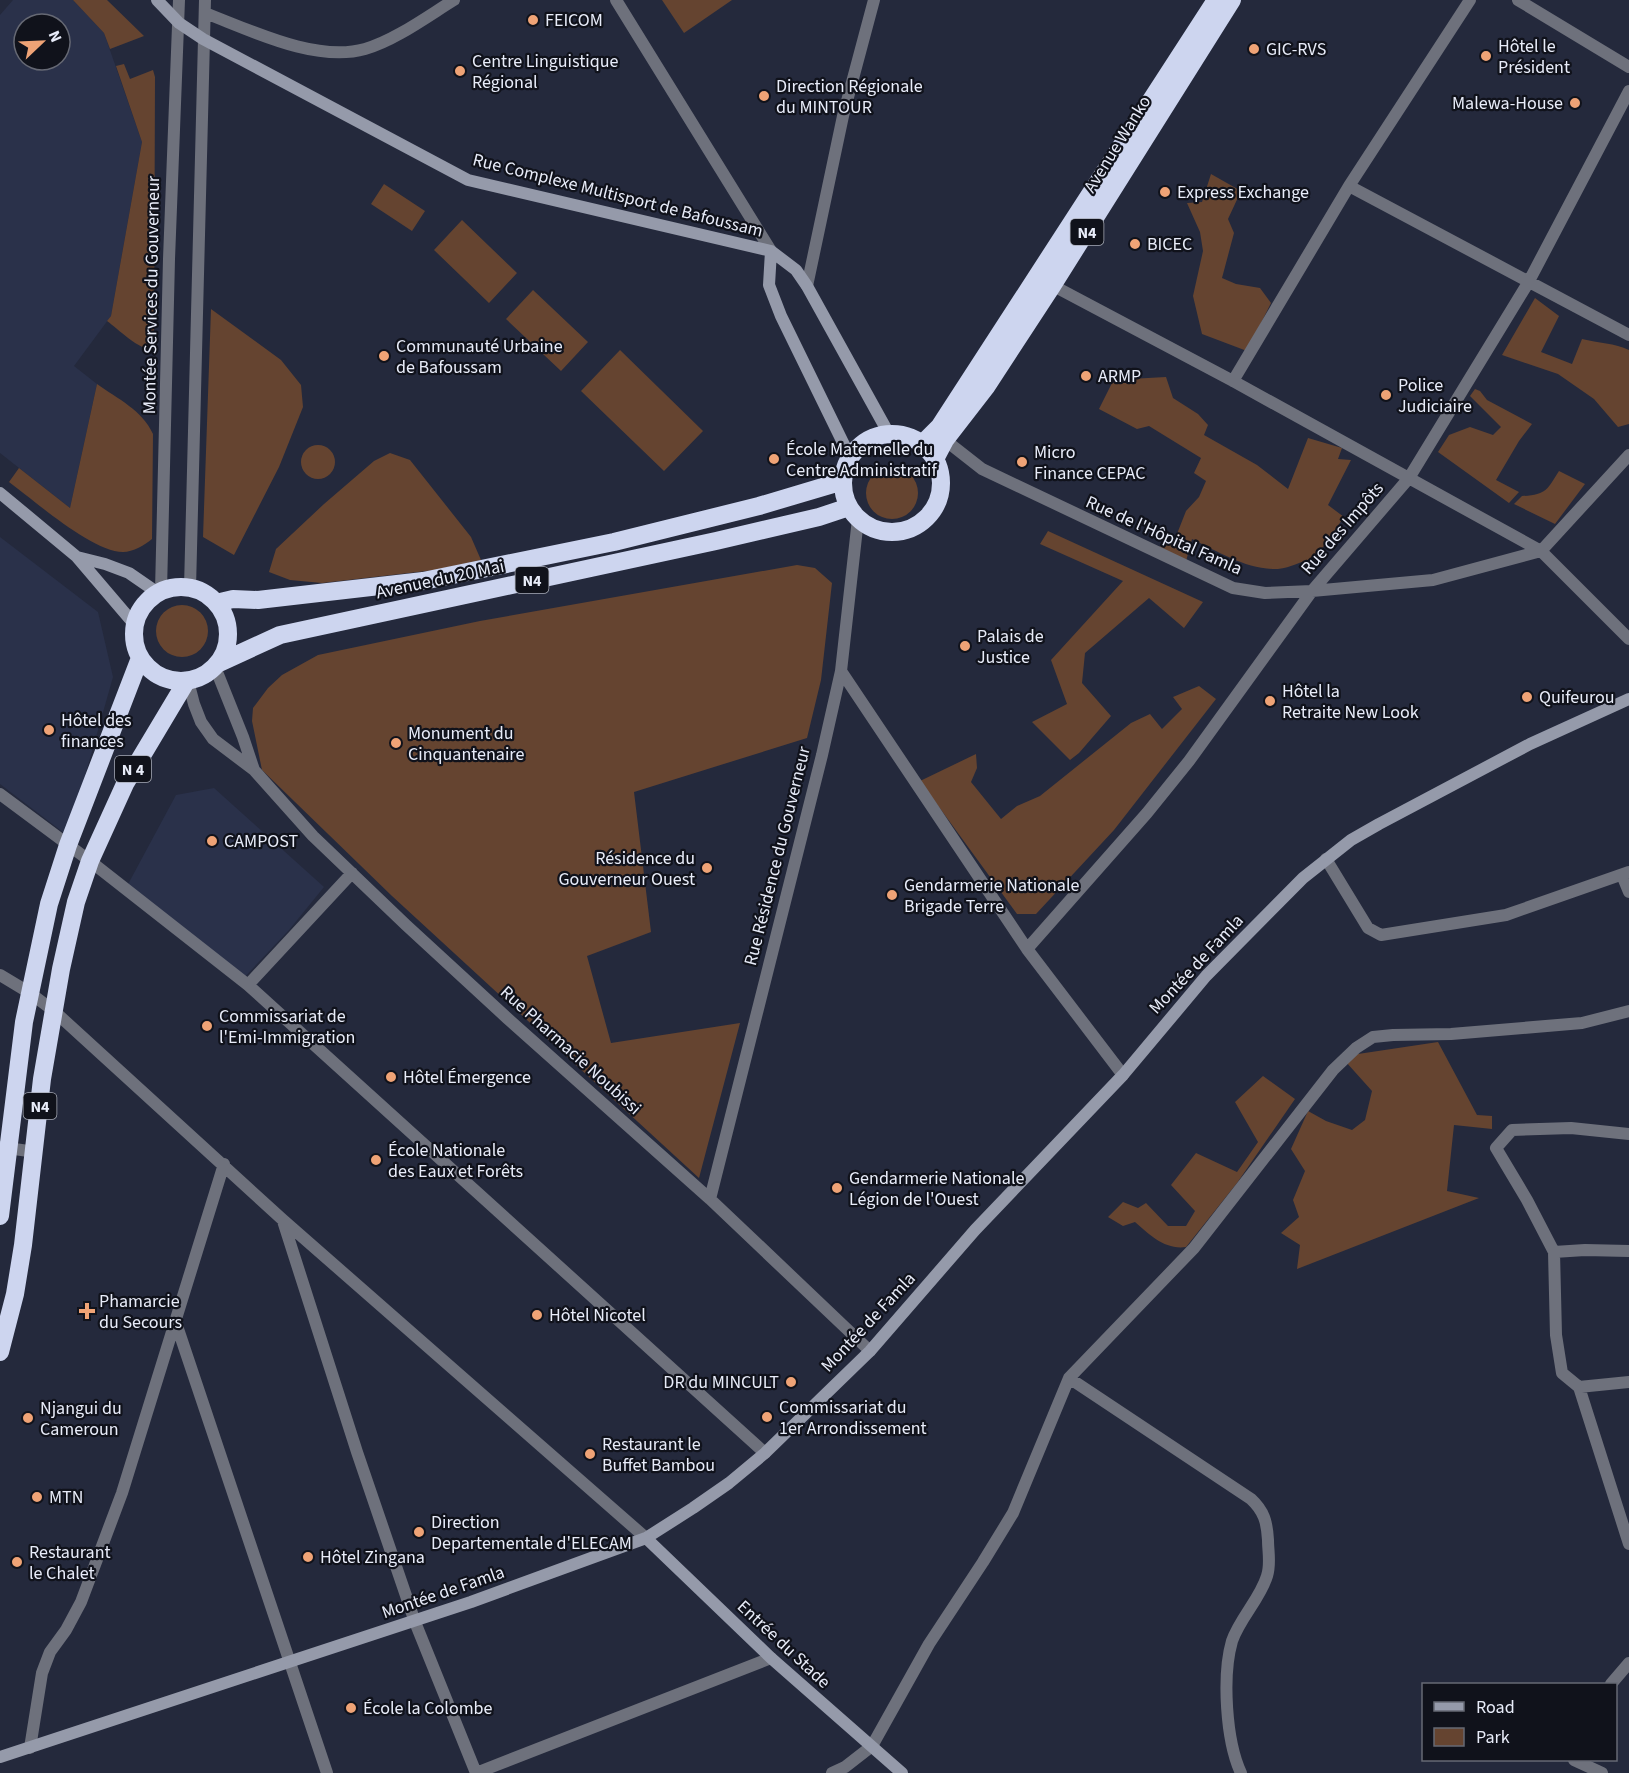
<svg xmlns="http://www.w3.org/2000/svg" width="1629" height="1773" font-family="'Source Sans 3',sans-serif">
<rect width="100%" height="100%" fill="#24293c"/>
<path fill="#2a314a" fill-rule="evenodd" d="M13,0H73L104,33L142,142L111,316L74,366L97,384L70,508L0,453V15ZM24,24H60V60H24Z
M0,537L98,612L113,677L68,836L0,784Z
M214,788L324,887L289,930L239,983L126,888L176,795Z"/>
<path fill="#654430" d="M73,0H107L144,36L110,49L104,33Z
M662,0H732L684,33Z
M124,64L130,79L153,70L155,77L154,350C140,351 118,329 107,321L111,316L142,142L116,66Z
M1211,174L1241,191L1228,219L1234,233L1222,278L1236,284L1260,288L1271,303L1247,351L1202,334L1193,296L1203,251L1200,232L1187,203L1202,202Z
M384,184L425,211L412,231L371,204Z
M462,220L517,273L489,303L434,250Z
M533,290L588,342L561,371L506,319Z
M1535,298L1559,316L1541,352L1572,364L1582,339C1598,343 1615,343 1629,350V424L1618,427L1594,399L1558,374L1502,355Z
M211,309L281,360L301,385L303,407L279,467L234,555L203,537Z
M620,350L703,431L664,471L581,391Z
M1166,377L1173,398L1198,414L1208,425L1204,435L1257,465L1288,489L1308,438L1342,448L1338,459L1351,460L1328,505L1344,517L1314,560C1301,560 1291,568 1278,569C1247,570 1219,552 1192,539L1185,565L1155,549L1175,539L1186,511L1199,497L1206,481L1194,473L1201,458L1149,426L1137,429L1099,409L1112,383L1130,379Z
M97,384C118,399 142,410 153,434L152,539C145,545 133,552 123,552C92,552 35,501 9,482L19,468L70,508Z
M1475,389L1480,391L1487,400L1532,424L1519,441L1496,480L1519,492L1509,503L1438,452L1449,435L1470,427L1493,435L1501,427L1470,396Z
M301 462a17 17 0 1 1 34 0a17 17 0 1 1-34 0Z
M390,453L410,460L471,537L481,560L435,570L322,583L290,580L269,572L276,549L324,504L374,461Z
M866 493a26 26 0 1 1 52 0a26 26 0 1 1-52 0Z
M1559,471L1585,484L1555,524L1514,504L1522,496C1546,495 1547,490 1559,471Z
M1048,531L1203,602L1184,628L1149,598L1085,653L1082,683L1111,716L1079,753L1070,760L1032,722L1067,704L1051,660L1123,581L1040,544Z
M797,565L815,568L832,583L821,680L807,738L634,792L651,932L587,956L611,1043L740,1023L699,1178L392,896L262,770L252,721L253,708L268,688L282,675L318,655L480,621Z
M156 631a26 26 0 1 1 52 0a26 26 0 1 1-52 0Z
M1199,686L1216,699L1114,830L1036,914H1017L920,781L976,754L977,768L971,782L1001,819L1017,806L1040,796L1131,723L1150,714L1162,729L1182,709L1173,697Z
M1438,1042L1477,1115L1492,1116V1129L1454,1125L1447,1191L1479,1198L1297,1269L1300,1245L1281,1233L1299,1217L1293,1200L1305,1171L1291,1149L1308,1111L1326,1121L1352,1130L1365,1120L1372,1091L1346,1062L1358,1054Z
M1263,1076L1295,1099L1237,1183L1186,1247C1165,1250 1150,1235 1135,1222L1123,1226L1108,1217L1123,1202L1138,1208L1146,1203L1168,1226H1186L1195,1211L1171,1185L1196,1153L1237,1172L1258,1142L1235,1102Z"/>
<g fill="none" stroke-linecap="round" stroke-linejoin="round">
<path stroke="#6e717c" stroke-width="12" d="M616,0L771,251
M1518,0L1629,67
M205,13C250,30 316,63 365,49C394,41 428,16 454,0
M1349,186L1629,335
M1048,283L1233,381L1541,551L1629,639
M807,286L843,116L874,0
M1233,381L1349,186L1470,0
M945,440L982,469L1233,588L1265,593L1312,591L1433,580L1541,551L1629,455
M190,588L205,0
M161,591L169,259L179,0
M215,667L243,737L254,770
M841,671L1027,949L1123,1075
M188,681L194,704L201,722L213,739L254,770L313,836L406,925L507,1018L710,1199L870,1351
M0,794L90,861L248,985L765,1453
M1326,859L1368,928L1381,935L1506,915L1629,872
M1622,875L1629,892
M1027,949L1147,813L1189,761L1312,591L1409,478L1528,283L1629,91
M0,975L30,993L54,1011L283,1220L646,1538
M248,985L352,873
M1629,1134L1571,1128L1512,1130L1496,1148L1527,1200L1554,1252L1585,1250L1629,1251
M1,1147L35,1152
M710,1199L822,755L841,671L858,519
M283,1221L357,1452L415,1622L476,1773
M1554,1252L1556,1335L1562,1373L1579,1387
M176,1323L327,1773
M1069,1378L1251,1499C1264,1511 1267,1522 1268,1540C1268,1552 1271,1564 1267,1576C1260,1599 1240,1618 1232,1641C1222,1676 1226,1741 1241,1773
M1629,1382L1579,1387L1629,1544
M1611,1684L1629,1663
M30,1748L42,1673L50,1652L66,1630L81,1602L122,1493L224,1164
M1574,1760L1602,1773
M476,1773L771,1658
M832,1773L845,1767L872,1746L929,1644L983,1562L1013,1513L1069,1378L1194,1248L1333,1070L1356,1048L1373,1037L1393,1035L1451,1034L1582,1023L1629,1011"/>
<path stroke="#959aaa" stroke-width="12" d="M157,0L179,23L203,39L468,180L771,251L796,270L807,286L889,434
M771,251L769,285L781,316L850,457
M0,493L77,557L135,625
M77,557L105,564L129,573L158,593
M646,1538L771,1658L902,1773
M0,1757L471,1602L646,1538L693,1508L729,1483L765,1453L870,1351L975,1230L1123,1075L1206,976L1303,878L1351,840L1379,824L1530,744L1629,699"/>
<path stroke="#cdd5ef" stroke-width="18" d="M843 483a49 49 0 1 1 98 0a49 49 0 1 1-98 0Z
M922,444L940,426L1216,0
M935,459L945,440L986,387L1052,286L1232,0
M134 634a47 47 0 1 1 94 0a47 47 0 1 1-94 0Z
M216,603L233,599L258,600L423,581L614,542L759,506L843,481
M219,663L280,635L716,541L819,517L849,507
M0,1216L24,1022L49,904L68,845L140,658
M0,1352L15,1294L23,1245L42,1079L61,969L76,902L90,861L125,784L186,682"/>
</g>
<g fill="#efa376" stroke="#10121b" stroke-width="2">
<circle cx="533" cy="20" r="6"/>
<circle cx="1254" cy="49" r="6"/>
<circle cx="1486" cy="56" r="6"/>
<circle cx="460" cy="71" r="6"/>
<circle cx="764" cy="96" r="6"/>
<circle cx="1575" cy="103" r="6"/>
<circle cx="1165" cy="192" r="6"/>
<circle cx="1135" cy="244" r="6"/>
<circle cx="384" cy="356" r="6"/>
<circle cx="1086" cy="376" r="6"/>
<circle cx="1386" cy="395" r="6"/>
<circle cx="774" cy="459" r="6"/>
<circle cx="1022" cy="462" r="6"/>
<circle cx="965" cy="646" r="6"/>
<circle cx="1527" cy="697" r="6"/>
<circle cx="1270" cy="701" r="6"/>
<circle cx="49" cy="730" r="6"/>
<circle cx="396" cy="743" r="6"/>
<circle cx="212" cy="841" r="6"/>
<circle cx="707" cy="868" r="6"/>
<circle cx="892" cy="895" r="6"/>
<circle cx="207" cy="1026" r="6"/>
<circle cx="391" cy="1077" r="6"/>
<circle cx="376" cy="1160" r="6"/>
<circle cx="837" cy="1188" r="6"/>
<path d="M84 1302h6v6h6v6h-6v6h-6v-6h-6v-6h6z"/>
<circle cx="537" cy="1315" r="6"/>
<circle cx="791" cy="1382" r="6"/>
<circle cx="767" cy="1417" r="6"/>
<circle cx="28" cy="1418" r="6"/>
<circle cx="590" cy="1454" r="6"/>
<circle cx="37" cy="1497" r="6"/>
<circle cx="419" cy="1532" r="6"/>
<circle cx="308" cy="1557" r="6"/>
<circle cx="17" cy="1562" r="6"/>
<circle cx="351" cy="1708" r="6"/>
</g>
<g text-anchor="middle" stroke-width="4.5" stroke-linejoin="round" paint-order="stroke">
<g fill="#10121b" stroke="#a7abb6" stroke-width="1.5">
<rect x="1070.5" y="219" width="33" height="26" rx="4.5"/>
<rect x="515.5" y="567" width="33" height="26" rx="4.5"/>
<rect x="115" y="756" width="36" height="26" rx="4.5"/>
<rect x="23.5" y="1093" width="33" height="26" rx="4.5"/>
</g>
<g font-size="16" font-weight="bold" fill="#e8ecf9">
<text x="1087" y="238">N4</text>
<text x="532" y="586">N4</text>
<text x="133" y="775">N 4</text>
<text x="40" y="1112">N4</text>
</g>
<g font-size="18" fill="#e8ecf9" stroke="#10121b" text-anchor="start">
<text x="545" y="26">FEICOM</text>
<text x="1498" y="52">Hôtel le<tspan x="1498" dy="21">Président</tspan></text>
<text x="1266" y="55">GIC-RVS</text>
<text x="472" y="67">Centre Linguistique<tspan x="472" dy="21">Régional</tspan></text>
<text x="776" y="92">Direction Régionale<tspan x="776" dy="21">du MINTOUR</tspan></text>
<text x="1563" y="109" text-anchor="end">Malewa-House</text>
<text x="1177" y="198">Express Exchange</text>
<text x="1147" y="250">BICEC</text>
<text x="396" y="352">Communauté Urbaine<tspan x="396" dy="21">de Bafoussam</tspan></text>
<text x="1098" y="382">ARMP</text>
<text x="1398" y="391">Police<tspan x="1398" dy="21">Judiciaire</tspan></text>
<text x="786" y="455">École Maternelle du<tspan x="786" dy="21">Centre Administratif</tspan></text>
<text x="1034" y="458">Micro<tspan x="1034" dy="21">Finance CEPAC</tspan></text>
<text x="977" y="642">Palais de<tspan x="977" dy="21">Justice</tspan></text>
<text x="1282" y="697">Hôtel la<tspan x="1282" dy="21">Retraite New Look</tspan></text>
<text x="1539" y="703">Quifeurou</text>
<text x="61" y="726">Hôtel des<tspan x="61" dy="21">finances</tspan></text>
<text x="408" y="739">Monument du<tspan x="408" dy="21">Cinquantenaire</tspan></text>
<text x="224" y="847">CAMPOST</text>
<text x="695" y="864" text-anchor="end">Résidence du<tspan x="695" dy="21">Gouverneur Ouest</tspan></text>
<text x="904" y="891">Gendarmerie Nationale<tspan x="904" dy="21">Brigade Terre</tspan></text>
<text x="219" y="1022">Commissariat de<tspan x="219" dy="21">l'Emi-Immigration</tspan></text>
<text x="403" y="1083">Hôtel Émergence</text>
<text x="388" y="1156">École Nationale<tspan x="388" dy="21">des Eaux et Forêts</tspan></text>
<text x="849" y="1184">Gendarmerie Nationale<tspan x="849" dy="21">Légion de l'Ouest</tspan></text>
<text x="99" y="1307">Phamarcie<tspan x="99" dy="21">du Secours</tspan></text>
<text x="549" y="1321">Hôtel Nicotel</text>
<text x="779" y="1388" text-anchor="end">DR du MINCULT</text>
<text x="779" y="1413">Commissariat du<tspan x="779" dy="21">1er Arrondissement</tspan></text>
<text x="40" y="1414">Njangui du<tspan x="40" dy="21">Cameroun</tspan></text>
<text x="602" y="1450">Restaurant le<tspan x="602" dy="21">Buffet Bambou</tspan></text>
<text x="49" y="1503">MTN</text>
<text x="431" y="1528">Direction<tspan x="431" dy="21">Departementale d'ELECAM</tspan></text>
<text x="29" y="1558">Restaurant<tspan x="29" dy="21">le Chalet</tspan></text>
<text x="320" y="1563">Hôtel Zingana</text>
<text x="363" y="1714">École la Colombe</text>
</g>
<g font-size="18" fill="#e8ecf9" stroke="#10121b">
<text transform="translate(1117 144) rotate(-58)" y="6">Avenue Wanko</text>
<text transform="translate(618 195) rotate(14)" y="6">Rue Complexe Multisport de Bafoussam</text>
<text transform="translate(151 295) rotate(-89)" y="6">Montée Services du Gouverneur</text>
<text transform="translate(1342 528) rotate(-49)" y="6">Rue des Impôts</text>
<text transform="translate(1164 535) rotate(24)" y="6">Rue de l'Hôpital Famla</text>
<text transform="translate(440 579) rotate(-12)" y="6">Avenue du 20 Mai</text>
<text transform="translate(777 856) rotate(-76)" y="6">Rue Résidence du Gouverneur</text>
<text transform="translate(1196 964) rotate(-47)" y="6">Montée de Famla</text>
<text transform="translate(571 1050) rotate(42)" y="6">Rue Pharmacie Noubissi</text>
<text transform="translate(868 1322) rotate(-47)" y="6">Montée de Famla</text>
<text transform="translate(443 1592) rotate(-19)" y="6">Montée de Famla</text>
<text transform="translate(784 1644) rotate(43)" y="6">Entrée du Stade</text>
</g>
</g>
<rect x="1422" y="1683" width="195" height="78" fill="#10121b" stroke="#666974" stroke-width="1.5"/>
<rect x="1434" y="1702" width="30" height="9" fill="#959aaa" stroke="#666974" stroke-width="1.5"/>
<text x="1476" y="1713" font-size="18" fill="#e8ecf9">Road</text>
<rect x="1434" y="1728" width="30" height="18" fill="#654430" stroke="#666974" stroke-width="1.5"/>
<text x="1476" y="1743" font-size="18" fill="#e8ecf9">Park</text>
<g transform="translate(42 42) rotate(67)"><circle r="28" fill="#10121b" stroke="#666974" stroke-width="1.5"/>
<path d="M0-4.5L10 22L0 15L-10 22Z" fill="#efa376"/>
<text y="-9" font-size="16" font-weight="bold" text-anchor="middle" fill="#e8ecf9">N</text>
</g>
</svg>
